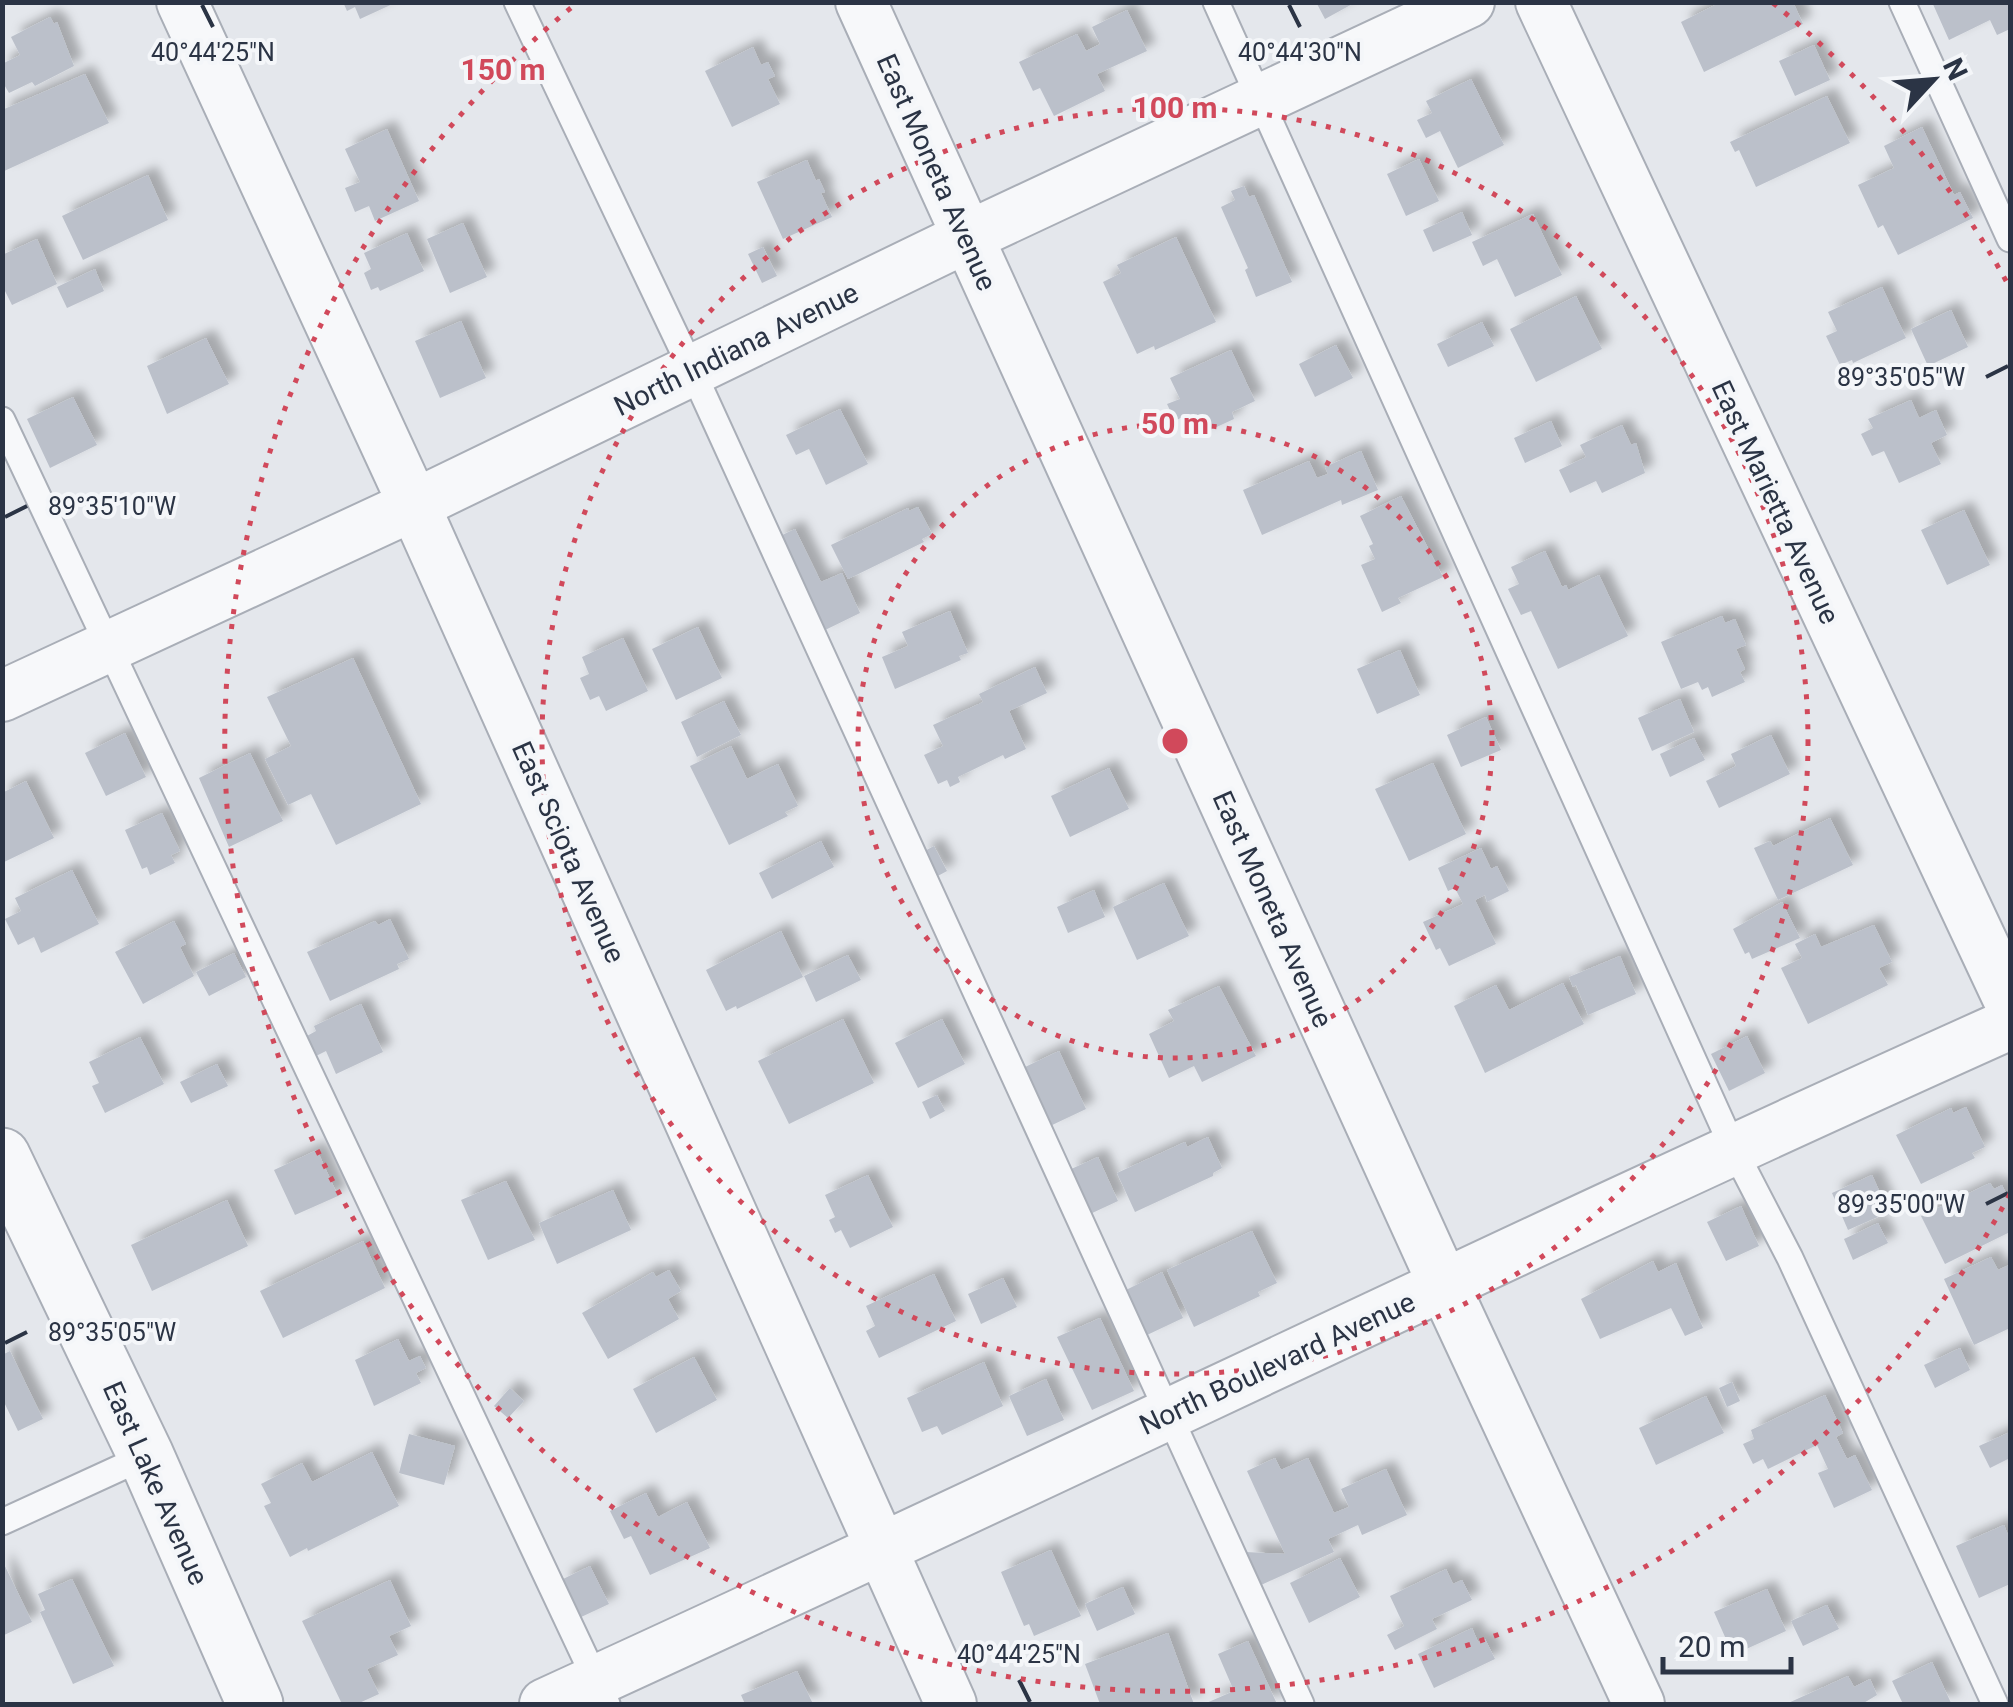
<svg xmlns="http://www.w3.org/2000/svg" width="2013" height="1707" font-family="Roboto,sans-serif">
<defs>
<filter id="shadow"><feDropShadow dx="9" dy="-9" stdDeviation="5" flood-color="#0004"/></filter>
</defs>
<rect width="100%" height="100%" fill="#e4e7ec"/>
<path fill="#bbc0ca" filter="url(#shadow)" d="M343,2H397L360,19L355,7L347,11Z
M1316,2H1356L1325,19Z
M1721,2H1793L1803,24L1704,72L1681,22Z
M1932,2H2010V29L1997,35L1990,20L1949,40Z
M1127,10L1147,51L1097,74L1105,91L1054,116L1040,88L1033,91L1019,62L1077,34L1086,51L1100,44L1092,27Z
M50,17L54,24L57,22L74,66L35,86L32,82L9,93L2,81V64L20,55L11,37Z
M1814,45L1830,80L1795,96L1779,61Z
M753,47L761,65L768,62L775,76L768,79L780,104L732,127L705,71Z
M85,74L109,123L2,172V110Z
M1471,79L1504,145L1458,168L1440,131L1426,138L1417,120L1432,113L1426,101Z
M1827,96L1850,143L1756,187L1739,150L1735,152L1730,142Z
M1922,127L1954,195L1960,192L1973,218L1898,255L1883,225L1878,228L1858,185L1894,168L1884,146Z
M387,129L419,201L375,221L369,206L355,212L345,188L360,182L345,149Z
M1419,159L1439,201L1406,216L1387,174Z
M807,160L816,181L819,179L825,192L821,193L832,217L783,239L757,182Z
M148,175L168,220L83,260L62,216Z
M1244,186L1249,197L1254,195L1292,282L1256,297L1245,270L1248,268L1221,207L1235,200L1231,191Z
M1462,212L1472,235L1433,252L1423,230Z
M1533,214L1562,275L1515,297L1497,259L1483,266L1472,242Z
M463,223L487,277L450,293L427,239Z
M407,233L424,271L380,291L378,287L371,290L364,273L371,269L364,253Z
M1176,237L1216,322L1155,350L1154,346L1137,354L1103,282L1121,273L1117,265Z
M37,239L57,284L12,305L2,285V255Z
M763,247L777,276L762,283L748,254Z
M95,269L104,291L67,308L57,287Z
M1882,287L1906,338L1853,363L1852,360L1840,365L1826,336L1837,331L1828,312Z
M1576,296L1602,349L1536,382L1510,329Z
M1951,310L1968,347L1928,366L1911,329Z
M461,321L486,378L440,398L415,341Z
M1482,322L1494,346L1448,367L1437,344Z
M206,338L229,384L167,414L147,366Z
M1336,345L1353,378L1315,397L1299,364Z
M1231,350L1255,401L1232,412L1234,419L1197,436L1186,415L1175,421L1167,404L1180,399L1170,378Z
M73,397L97,445L50,468L27,419Z
M1911,400L1919,418L1936,410L1947,435L1931,443L1941,464L1899,483L1884,451L1872,456L1861,434L1873,428L1868,419Z
M840,409L868,464L826,485L809,449L796,455L786,435Z
M1551,421L1562,446L1525,463L1514,438Z
M1622,425L1631,445L1636,443L1645,473L1602,493L1596,481L1570,493L1559,470L1586,457L1580,445Z
M1361,451L1378,490L1342,505L1341,500L1262,535L1243,490L1309,461L1317,478L1328,474L1325,467Z
M1401,496L1443,577L1398,598L1401,603L1382,612L1361,565L1375,559L1369,546L1373,544L1360,516Z
M918,507L932,534L922,539L924,542L848,579L831,545L908,508L909,511Z
M1964,510L1990,565L1947,585L1921,530Z
M795,529L821,582L842,573L860,613L821,632L776,538Z
M1545,551L1562,587L1566,585L1568,590L1599,575L1628,636L1558,669L1531,611L1521,615L1508,589L1519,584L1511,567Z
M950,611L968,653L959,656L961,660L895,689L882,657L908,646L902,632Z
M1722,616L1725,623L1735,619L1746,645L1736,649L1745,669L1740,672L1745,682L1712,697L1708,687L1702,690L1698,682L1681,689L1661,642Z
M698,627L722,678L676,700L652,649Z
M623,638L648,691L606,711L599,696L590,700L580,678L589,674L582,657Z
M1400,650L1420,695L1377,714L1357,669Z
M353,658L421,804L336,845L311,794L288,805L265,759L291,746L267,697Z
M1035,667L1047,693L1009,711L1026,749L1005,759L1003,755L958,777L960,782L950,787L947,780L938,784L924,755L943,746L933,725L983,702L979,694Z
M1680,699L1694,732L1652,751L1638,718Z
M724,701L741,735L697,757L681,722Z
M1486,717L1501,750L1461,767L1447,735Z
M125,733L146,777L106,796L85,753Z
M1771,735L1790,774L1719,808L1706,781L1736,766L1731,754Z
M1694,738L1705,760L1670,777L1660,754Z
M731,746L747,779L778,764L798,806L785,812L788,816L729,845L690,766Z
M250,753L283,821L229,847L199,778Z
M1433,763L1466,834L1409,861L1375,789Z
M1109,768L1129,809L1070,837L1051,796Z
M26,781L54,838L2,863V793Z
M162,813L180,851L171,855L175,863L150,875L147,867L142,869L125,830Z
M1830,818L1853,865L1778,900L1754,848L1770,841L1773,846Z
M821,841L834,867L772,899L759,873Z
M934,846L947,871L934,878L921,853Z
M1481,848L1491,869L1497,866L1509,891L1487,902L1485,895L1475,900L1496,944L1449,966L1440,948L1436,950L1423,922L1463,904L1455,888L1448,891L1438,868Z
M72,870L99,924L41,953L34,937L18,945L5,919L21,911L15,898Z
M1164,883L1189,936L1137,960L1113,907Z
M1094,890L1105,917L1068,933L1057,907Z
M1782,902L1800,938L1752,959L1749,952L1745,954L1733,929Z
M390,919L409,959L397,964L399,969L330,1001L307,952L375,921L378,925Z
M174,921L186,944L180,947L194,976L143,1004L115,952Z
M1874,925L1892,962L1879,968L1888,985L1808,1024L1781,968L1802,958L1795,944L1815,934L1821,947Z
M781,931L803,977L737,1009L736,1006L726,1011L706,970Z
M234,953L246,977L209,996L196,972Z
M848,955L861,980L816,1002L804,976Z
M1620,956L1636,994L1588,1015L1576,985L1573,987L1569,977Z
M1563,983L1584,1024L1485,1073L1454,1006L1496,985L1509,1010Z
M1219,986L1256,1056L1202,1082L1194,1066L1169,1078L1149,1034L1174,1021L1168,1010Z
M361,1004L383,1052L336,1074L326,1051L316,1056L307,1036L316,1031L314,1026Z
M843,1019L874,1083L789,1124L758,1061Z
M942,1019L965,1064L918,1088L895,1043Z
M1747,1036L1765,1073L1729,1091L1711,1054Z
M140,1037L164,1084L105,1113L92,1086L99,1083L89,1062Z
M1059,1051L1086,1109L1050,1126L1023,1068Z
M217,1064L228,1086L191,1103L180,1082Z
M937,1095L945,1111L930,1119L922,1102Z
M1966,1107L1985,1147L1972,1153L1975,1158L1921,1184L1896,1135L1951,1108L1953,1113Z
M1208,1137L1222,1168L1213,1173V1176L1135,1212L1117,1173L1185,1142L1187,1147Z
M317,1150L338,1196L295,1215L274,1170Z
M1098,1157L1118,1201L1090,1214L1069,1170Z
M868,1175L893,1227L850,1248L841,1230L835,1233L829,1220L835,1217L825,1195Z
M1872,1175L1889,1212L1848,1230L1832,1193Z
M506,1181L535,1240L488,1260L461,1200Z
M1990,1183L1994,1189L2002,1185L2010,1202V1232L1945,1264L1921,1216Z
M613,1190L631,1230L557,1264L539,1223Z
M227,1200L248,1246L152,1291L131,1245Z
M1741,1206L1759,1246L1726,1261L1707,1222Z
M1878,1223L1888,1243L1853,1260L1844,1239Z
M1252,1231L1277,1283L1258,1292L1260,1296L1194,1327L1167,1270Z
M363,1241L385,1288L283,1338L260,1291Z
M1991,1257L1998,1270L2009,1265L2010,1269V1328L1974,1345L1944,1279Z
M1653,1261L1658,1272L1676,1263L1703,1328L1685,1336L1671,1308L1600,1339L1581,1299Z
M669,1270L681,1291L668,1299L679,1319L608,1359L582,1313L653,1272L656,1277Z
M1162,1272L1183,1318L1147,1335L1126,1290Z
M934,1274L956,1321L879,1358L866,1331L875,1326L866,1306Z
M1003,1278L1017,1307L981,1324L968,1294Z
M1100,1318L1134,1391L1092,1410L1057,1337Z
M398,1339L409,1361L420,1356L426,1368L416,1373L421,1383L374,1406L355,1360Z
M1960,1348L1970,1370L1935,1388L1924,1365Z
M10,1351L43,1419L18,1431L2,1398V1355Z
M694,1357L717,1400L656,1433L633,1389Z
M984,1362L1003,1406L942,1435L937,1426L922,1432L907,1398Z
M1046,1379L1064,1420L1027,1436L1009,1396Z
M1732,1382L1740,1401L1727,1407L1719,1388Z
M510,1388L524,1401L508,1418L494,1406Z
M1825,1395L1843,1433L1836,1437L1847,1459L1855,1455L1872,1490L1834,1508L1818,1473L1828,1469L1817,1445L1768,1469L1763,1459L1753,1464L1743,1444L1754,1439L1751,1430Z
M1706,1396L1724,1433L1656,1465L1639,1428Z
M2010,1432V1458L1990,1468L1979,1446Z
M409,1434L455,1446L444,1485L399,1473Z
M372,1452L399,1506L308,1551L307,1548L290,1557L264,1506L271,1503L261,1484L302,1463L312,1482Z
M1275,1458L1281,1470L1308,1458L1334,1513L1349,1507L1341,1489L1386,1469L1407,1515L1362,1535L1358,1525L1328,1539L1334,1552L1261,1585L1246,1552L1285,1554L1247,1471Z
M646,1493L658,1517L687,1502L710,1548L650,1575L631,1536L624,1539L610,1511Z
M2004,1525L2010,1540V1584L1979,1598L1956,1546Z
M1051,1550L1081,1616L1034,1636L1029,1624L1024,1626L1001,1572Z
M1340,1558L1360,1597L1309,1623L1290,1583Z
M2,1560L32,1622L2,1636Z
M590,1566L609,1604L579,1618L561,1580Z
M1446,1569L1453,1584L1462,1580L1472,1600L1432,1619L1437,1629L1395,1650L1387,1635L1404,1626L1390,1596Z
M72,1579L114,1666L73,1684L40,1612L45,1610L38,1594Z
M390,1580L411,1626L389,1636L398,1655L367,1669L379,1694L357,1704H342L302,1621Z
M1123,1587L1135,1614L1097,1631L1085,1604Z
M1767,1589L1786,1631L1733,1655L1714,1612Z
M1827,1605L1839,1629L1803,1646L1791,1621Z
M1472,1628L1478,1642L1485,1639L1495,1659L1434,1688L1418,1654Z
M1168,1633L1194,1704H1100L1085,1664Z
M1248,1641L1277,1704H1204L1234,1691L1218,1654Z
M1932,1662L1951,1703L1903,1704L1892,1681Z
M797,1671L813,1704H745L741,1695Z
M1848,1676L1854,1687L1870,1679L1877,1695L1862,1704H1786Z"/>
<g fill="none" stroke-linecap="round" stroke-linejoin="round">
<defs>
<path id="service" d="M517,2L692,370L1301,1704
M1216,2L1733,1148L1790,1258L1995,1704
M1902,2L2010,239
M2,420L607,1704
M2,1522L146,1456"/>
<path id="minor" d="M182,2L414,505L951,1704
M861,2L1443,1283L1639,1704
M1541,2L2010,1002
M2,696L414,505L967,237L1469,2
M545,1704C1035,1481 1519,1244 2010,1024"/>
<path id="tertiary" d="M2,1156L146,1456L255,1704"/>
</defs>
<use href="#service" stroke="#a9aeb7" stroke-width="29"/>
<use href="#minor" stroke="#a9aeb7" stroke-width="54"/>
<use href="#tertiary" stroke="#a9aeb7" stroke-width="59"/>
<use href="#service" stroke="#f7f8fa" stroke-width="25"/>
<use href="#minor" stroke="#f7f8fa" stroke-width="50"/>
<use href="#tertiary" stroke="#f7f8fa" stroke-width="55"/>
</g>
<path fill="none" stroke="#2b3445" stroke-width="4" d="M202,5L213,27M1289,5L1300,27M1986,377L2008,366M5,517L27,506M1986,1204L2008,1193M5,1343L27,1332M1019,1680L1030,1702"/>
<g fill="none" stroke="#d1495b" stroke-width="5" stroke-dasharray="5 10">
<circle cx="1175" cy="741" r="317"/>
<circle cx="1175" cy="741" r="633"/>
<path d="M2010 1194A950 950 0 1 1 577 3M1773 3A950 950 0 0 1 2010 288"/>
</g>
<g text-anchor="middle" stroke-width="8" stroke-linejoin="round" paint-order="stroke">
<g font-size="28" fill="#2b3445" stroke="#f4f6f9">
<text transform="translate(937 172) rotate(66)" y="10">East Moneta Avenue</text>
<text transform="translate(736 349) rotate(-26)" y="10">North Indiana Avenue</text>
<text transform="translate(1776 502) rotate(65)" y="10">East Marietta Avenue</text>
<text transform="translate(569 852) rotate(66)" y="10">East Sciota Avenue</text>
<text transform="translate(1273 909) rotate(66)" y="10">East Moneta Avenue</text>
<text transform="translate(1277 1363) rotate(-25)" y="10">North Boulevard Avenue</text>
<text transform="translate(156 1483) rotate(66)" y="10">East Lake Avenue</text>
</g>
</g>
<g font-size="25" text-anchor="middle" fill="#2b3445" stroke="#f4f6f9" stroke-width="8" stroke-linejoin="round" paint-order="stroke">
<text x="213" y="61">40°44'25"N</text>
<text x="1300" y="61">40°44'30"N</text>
<text x="1901" y="386">89°35'05"W</text>
<text x="112" y="515">89°35'10"W</text>
<text x="1901" y="1213">89°35'00"W</text>
<text x="112" y="1341">89°35'05"W</text>
<text x="1019" y="1663">40°44'25"N</text>
</g>
<circle cx="1175" cy="741" r="15" fill="#d1495b" stroke="#f4f6f9" stroke-width="5"/>
<g font-size="30" text-anchor="middle" font-weight="bold" fill="#d1495b" stroke="#f4f6f9" stroke-width="8" stroke-linejoin="round" paint-order="stroke">
<text x="503" y="80">150 m</text>
<text x="1175" y="118">100 m</text>
<text x="1175" y="434">50 m</text>
</g>
<rect width="2013" height="1707" fill="none" stroke="#2b3445" stroke-width="10"/>
<g transform="translate(1933 80) rotate(64)" stroke="#f4f6f9" stroke-width="8" paint-order="stroke">
<path d="M0-8L18 38L0 25L-18 38Z" fill="#2b3445"/>
<text y="-15" font-size="28" font-weight="bold" text-anchor="middle" fill="#2b3445">N</text>
</g>
<path d="M1663 1657v15h128v-15" fill="none" stroke="#2b3445" stroke-width="5"/>
<text x="1678" y="1657" font-size="30" fill="#2b3445" stroke="#f4f6f9" stroke-width="8" paint-order="stroke">20 m</text>
</svg>
